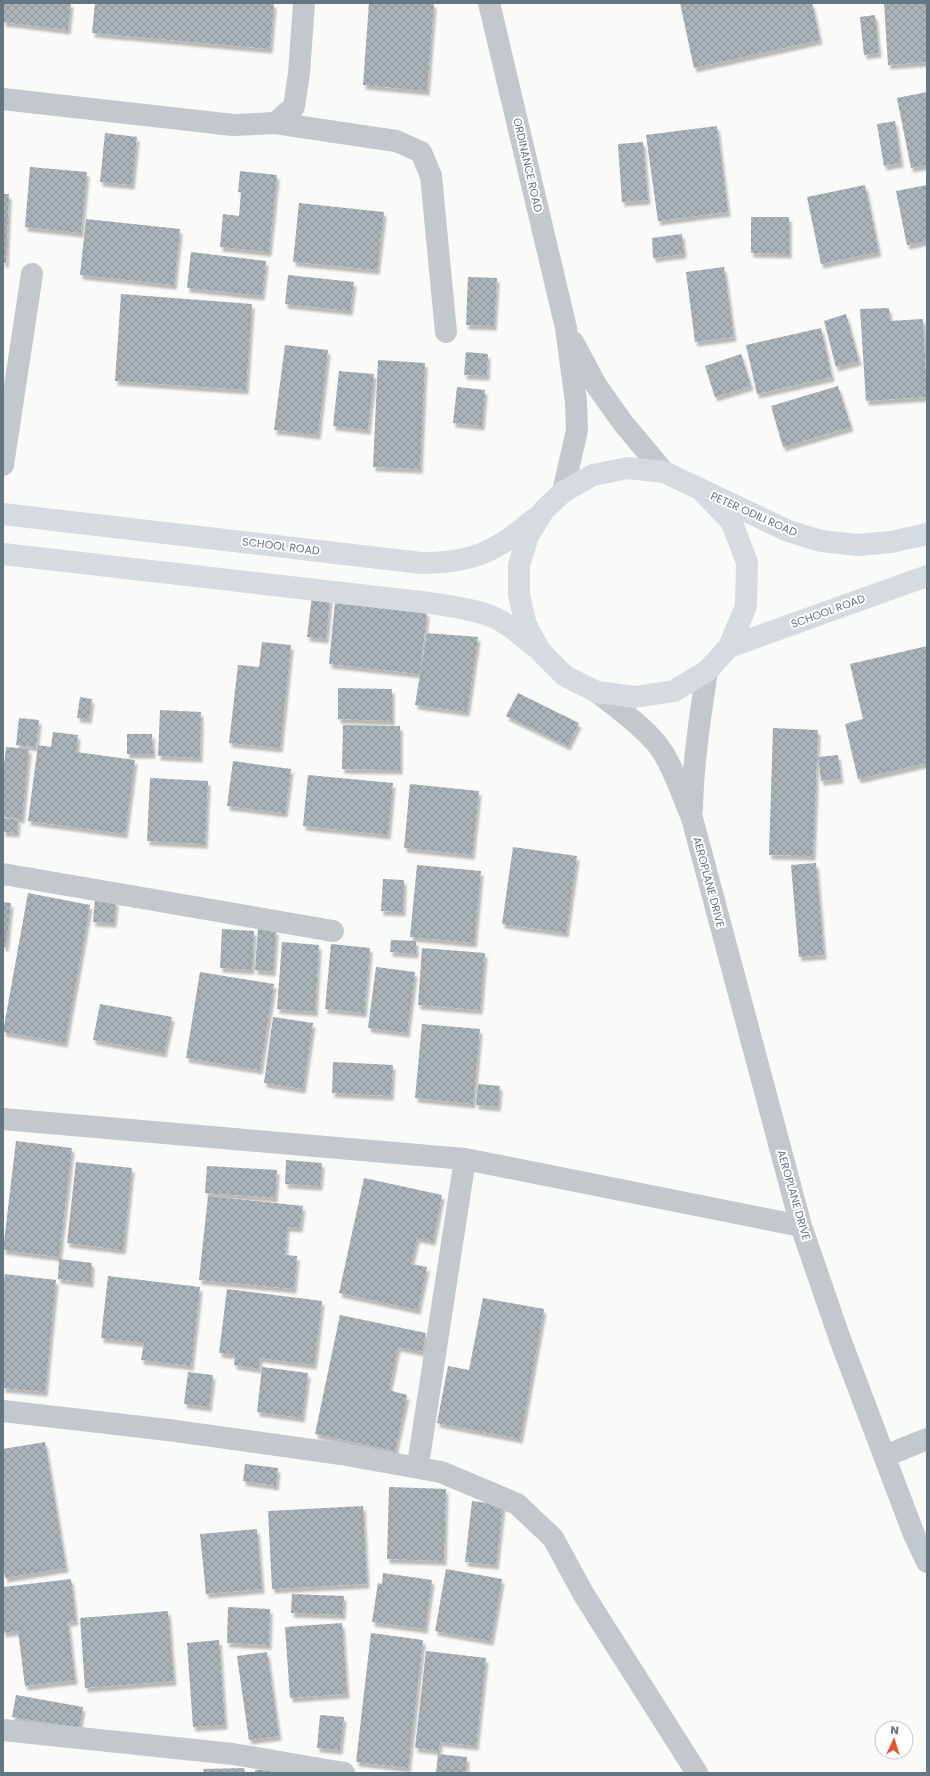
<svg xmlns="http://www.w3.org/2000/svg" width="930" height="1776" font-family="Poppins,sans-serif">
<defs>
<pattern id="building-cross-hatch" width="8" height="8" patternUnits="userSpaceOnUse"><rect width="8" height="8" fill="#aab3b9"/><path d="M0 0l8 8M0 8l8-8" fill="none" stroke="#8e969c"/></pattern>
<filter id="shadow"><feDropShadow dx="2.5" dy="4.5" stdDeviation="1" flood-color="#0004"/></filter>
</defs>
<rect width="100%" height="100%" fill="#fafaf8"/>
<path fill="url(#building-cross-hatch)" filter="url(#shadow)" d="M3,3H71L68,30L3,22Z
M95,3H274L270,49L92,33Z
M369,3H434L427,91L363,85Z
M680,3H812L820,40L694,68Z
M884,3H927V62L888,65Z
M875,15L879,53L864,55L860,17Z
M927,92V165L911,168L897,98Z
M895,121L901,163L884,166L877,124Z
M717,126L728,212L658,221L646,135Z
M105,133L137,137L132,185L100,182Z
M643,142L648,200L622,202L618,144Z
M30,167L87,172L81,233L25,227Z
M240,171L277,175L269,252L220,247L223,214L239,216L241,192H238Z
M865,185L879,252L821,264L807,197Z
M927,185V241L907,245L896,191Z
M3,194H9L6,263H3Z
M299,203L384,212L377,270L293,262Z
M751,217H789V254L751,253Z
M86,219L180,229L174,285L80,275Z
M682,234L684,254L653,258L652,238Z
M191,252L266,261L262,296L187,288Z
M724,267L734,337L695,342L686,272Z
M288,275L354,282L350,311L285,304Z
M468,277L497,278L494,326L466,325Z
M121,294L252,304L246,390L115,381Z
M889,308L890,321L923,319L927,397L866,401L860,309Z
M846,314L859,361L836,367L824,321Z
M821,328L832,377L757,394L746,345Z
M285,345L328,350L318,435L274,430Z
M466,352L488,354L487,376L464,375Z
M741,354L751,386L715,397L705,366Z
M378,360L425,363L420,469L373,467Z
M339,371L374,374L368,430L333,426Z
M838,386L851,427L783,447L771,406Z
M457,387L485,390L482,426L453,423Z
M312,596L330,598L326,639L307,637Z
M335,602L427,612L420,674L329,664Z
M427,633L478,637L467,712L415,705Z
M262,642L291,645L280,748L229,743L238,665L259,667Z
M927,646V763L858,779L845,724L863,719L850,664Z
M338,688L392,689V721L338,719Z
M518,693L579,723L568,746L506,716Z
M80,697L92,699L89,719L77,718Z
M160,710L201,712L200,758L158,756Z
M19,718L39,720L36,747L16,745Z
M343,725L400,726V770L342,769Z
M773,728L818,730L813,856L769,855Z
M53,732L78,735L76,752L135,760L125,834L28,821L38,745L51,747Z
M127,734H152L153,754H127Z
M6,747L29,749L22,819L3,817V774Z
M838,755L841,779L821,781L818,757Z
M233,761L291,769L285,813L227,806Z
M308,775L393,783L388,835L303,826Z
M150,778L208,781L205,844L147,841Z
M410,784L479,791L472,855L404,848Z
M3,818L18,820L17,833L3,832Z
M513,847L577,856L566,933L502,924Z
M816,863L824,955L799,957L791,865Z
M417,865L481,871L474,943L410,937Z
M383,879L404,880L403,912L381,911Z
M28,893L90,905L65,1043L3,1032Z
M95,899L116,901L114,923L93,922Z
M3,902L11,903L6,947H3Z
M222,929L254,931L252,970L220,968Z
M258,929L276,930L273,972L255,970Z
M391,940L416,941V954L390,952Z
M282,942L319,945L315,1012L277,1009Z
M331,944L370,948L364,1013L325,1009Z
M422,948L485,953L480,1010L418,1005Z
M376,967L415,972L407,1033L368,1028Z
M200,972L274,984L260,1070L186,1058Z
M100,1004L172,1017L164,1053L93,1040Z
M273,1017L313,1023L303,1089L264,1083Z
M422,1024L480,1029L473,1104L415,1098Z
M333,1062L393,1065L391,1096L332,1093Z
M478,1084L500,1086L498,1107L476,1105Z
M16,1141L72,1148L59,1257L3,1250Z
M286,1160L322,1163L320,1186L285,1184Z
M76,1162L132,1168L123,1250L67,1243Z
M207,1166L277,1170L275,1198L205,1193Z
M364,1178L442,1195L433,1241L417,1238L411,1264L427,1267L418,1310L339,1293Z
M208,1196L303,1206L300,1228L287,1227L285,1255L297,1256L294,1289L199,1280Z
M59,1259L92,1263L91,1283L58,1279Z
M5,1274L56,1280L45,1392L3,1388V1288Z
M108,1276L200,1287L191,1366L141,1360L144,1343L101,1338Z
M227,1289L322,1301L314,1365L260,1358L259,1369L234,1365L235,1355L219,1353Z
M483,1298L544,1309L520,1439L437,1423L448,1366L469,1370Z
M340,1315L426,1333L422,1352L398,1347L389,1390L407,1395L395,1451L315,1434Z
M262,1367L308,1373L302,1418L257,1412Z
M188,1372L213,1375L209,1407L184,1404Z
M45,1442L66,1568L5,1578L3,1564V1449Z
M245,1464L278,1468L276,1486L243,1481Z
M389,1487L446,1489L444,1561L387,1559Z
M472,1501L503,1505L496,1565L465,1562Z
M363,1506L367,1584L272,1589L268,1511Z
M257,1529L262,1589L206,1594L200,1534Z
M446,1569L502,1579L491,1641L435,1631Z
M383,1573L432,1580L425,1629L372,1622L378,1583L382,1584Z
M71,1579L76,1621L68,1622L75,1680L25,1686L18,1631L3,1633V1587Z
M292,1594L344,1596L343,1615L291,1613Z
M228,1607L270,1609L269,1645L227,1643Z
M168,1611L174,1681L85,1688L80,1618Z
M342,1623L347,1694L290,1698L285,1627Z
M371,1633L423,1640L408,1768L356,1762Z
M219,1640L225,1725L193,1727L187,1643Z
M426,1651L486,1658L476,1746L440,1742L439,1751L415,1748Z
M267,1652L279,1736L249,1740L237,1656Z
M16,1695L83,1707L79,1728L12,1717Z
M320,1715L344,1717L340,1750L317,1748Z
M438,1754L467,1757L466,1773H436Z
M244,1768L245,1773H204L203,1769Z
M298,1768V1773H255V1770Z"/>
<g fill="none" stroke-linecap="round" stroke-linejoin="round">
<path stroke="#c3c8cc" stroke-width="22" d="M489,3L566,328L576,402L577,430L563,492
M3,99L233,125L275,123L396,141L421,152L431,176L446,332
M275,123L294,107L299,73L304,3
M573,342L596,385L623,423L664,472
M3,465L32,274
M597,692C617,708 639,723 656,743C671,760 683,797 692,818L801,1226L840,1339L913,1532L927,1562
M692,809C693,762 700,718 707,671
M3,874L333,931
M3,1119L465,1159L801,1226
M3,1411L168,1430L341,1454L441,1472L517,1504L553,1538L584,1595L697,1773
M885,1456L927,1439
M419,1458L465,1159
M3,1730L233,1754L344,1773"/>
<path stroke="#d6dbdf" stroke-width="22" d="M700,489L731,521L747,562L746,606L729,647L707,671L674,691L635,697L597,692L565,676L540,651L526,625L519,595V565L528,536L544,510L563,492L593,475L628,468L664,472L700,489L788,531L821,541L858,545L891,542L927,534
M3,514L421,563C471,563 497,552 534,519
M3,554L430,603C449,606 469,608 488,615C505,621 520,634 534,646
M729,647L927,576"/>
</g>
<g text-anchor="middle" stroke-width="4" stroke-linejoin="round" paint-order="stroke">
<g font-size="11" fill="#657683" stroke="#fff">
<text transform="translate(528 165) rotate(77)" y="4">ORDINANCE ROAD</text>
<text transform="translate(754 514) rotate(24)" y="4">PETER ODILI ROAD</text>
<text transform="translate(281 546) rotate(7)" y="4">SCHOOL ROAD</text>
<text transform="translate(828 611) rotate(-20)" y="4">SCHOOL ROAD</text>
<text transform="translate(709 882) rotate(75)" y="4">AEROPLANE DRIVE</text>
<text transform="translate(794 1195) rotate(74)" y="4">AEROPLANE DRIVE</text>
</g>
</g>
<rect width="930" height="1776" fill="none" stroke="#657683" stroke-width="8"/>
<g transform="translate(894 1740) rotate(4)"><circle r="19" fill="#ffffff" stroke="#c1c8cd"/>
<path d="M0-3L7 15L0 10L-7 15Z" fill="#e4572e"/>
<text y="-6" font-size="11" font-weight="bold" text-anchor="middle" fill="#657683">N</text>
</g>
</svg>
